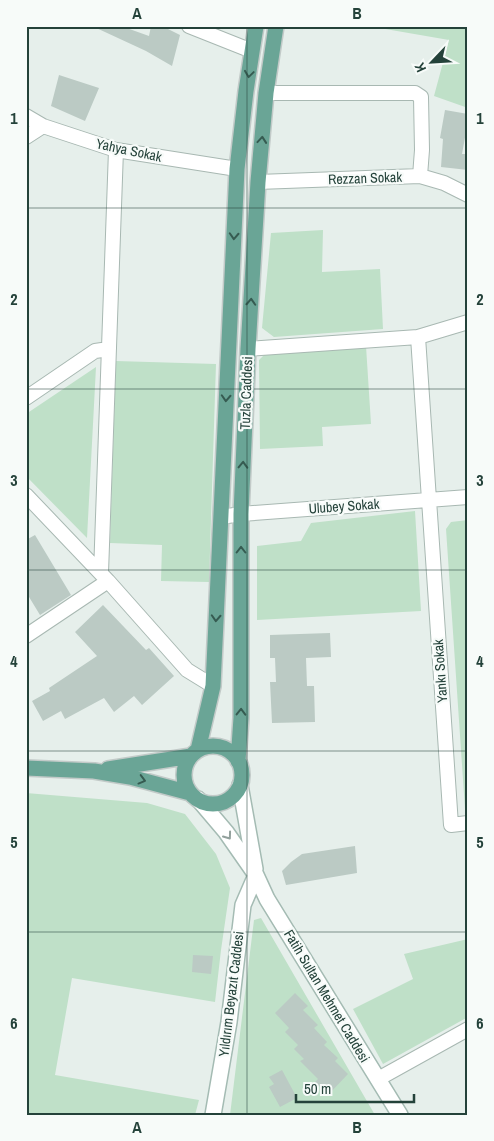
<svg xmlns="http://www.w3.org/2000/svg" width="494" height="1141" font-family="'Archivo Narrow',sans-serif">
<rect width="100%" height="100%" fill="#e6efeb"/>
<path fill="#bfe0c8" d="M368,26H468V108L434,96L449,40Z
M323,230L322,272L380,269L383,329L274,337L262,328L271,233Z
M366,346L371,424L322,427L323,446L260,449L259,360L265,354Z
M116,361L216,364L209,582L161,581L162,545L110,543Z
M96,367L87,538L26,476V414Z
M415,511L421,611L257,620V546L301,541L311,523Z
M468,520V811L465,809L446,529L451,522Z
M26,793L147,803L185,814L216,854L230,888L221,950L215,1002L72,978L55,1075L199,1100L195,1115H26Z
M261,918L375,1115H230L254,920Z
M468,939V1017L383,1064L353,1009L413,979L404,954Z"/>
<path fill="#bbcac4" d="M92,26H121L149,36L151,26H162L180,35L172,66L146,51Z
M59,75L99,88L85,121L51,106Z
M445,110L468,114V121L462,154H468V170L441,167L443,139L440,138Z
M35,535L71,595L40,615L26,592V540Z
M103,605L146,650L149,648L174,676L142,705L134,696L114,712L104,698L65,719L61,711L43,721L32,701L50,691L49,688L97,656L75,632Z
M330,633L331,657L306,658L307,686H314L315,722L272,723L270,682H276L275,658H270V635Z
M355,846L357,873L286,885L282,871L291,862L302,854Z
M193,955L213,956L211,974L192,972Z
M295,993L308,1006L303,1010L318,1025L314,1028L327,1042L324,1045L338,1058L335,1061L348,1074L328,1095L315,1082L318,1079L300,1061L304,1059L294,1049L298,1045L285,1032L289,1028L275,1013Z
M282,1070L297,1098L280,1107L269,1087L274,1084L269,1077Z"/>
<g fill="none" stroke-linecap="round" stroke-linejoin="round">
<defs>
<path id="street" d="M189,26L252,51
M266,93H415L421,97L422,150L420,176
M26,116L43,126L116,150L237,169
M26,137L43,126
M258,182L420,176L444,183L468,195
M418,337L451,825L468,823
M248,349L418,337L468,322
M26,398L95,351L109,349
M26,495L108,581L187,670L213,686
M221,517L241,514L468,497
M101,573L116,150
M26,636L108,581
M378,1079L468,1029"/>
<path id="secondary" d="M240,785L255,869
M198,799L226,832L256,875L267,899L400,1115
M213,1115L229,1022L243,905L256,875"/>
<path id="primary" d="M184 775a29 29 0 1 1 58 0a29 29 0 1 1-58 0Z
M198,750L213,686L237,169L246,91L256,26
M238,761L241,718V514L248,349L258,182L266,93L276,26
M26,768L94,771L130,777L190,793
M108,769L191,756"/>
</defs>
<use href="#street" stroke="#a8b8b2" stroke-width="16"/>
<use href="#secondary" stroke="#a4bbb3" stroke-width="18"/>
<use href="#primary" stroke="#c2cac8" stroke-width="18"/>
<use href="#street" stroke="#fff" stroke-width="14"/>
<use href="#secondary" stroke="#fff" stroke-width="15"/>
<use href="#primary" stroke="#6aa596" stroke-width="15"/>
</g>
<defs><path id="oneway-chevron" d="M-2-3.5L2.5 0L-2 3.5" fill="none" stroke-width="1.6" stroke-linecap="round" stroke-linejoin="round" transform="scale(1.25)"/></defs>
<g stroke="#365b51">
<use href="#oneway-chevron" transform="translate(249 74) rotate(98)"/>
<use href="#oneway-chevron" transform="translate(262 140) rotate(-85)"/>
<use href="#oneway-chevron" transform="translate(234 236) rotate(93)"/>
<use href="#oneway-chevron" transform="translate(251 302) rotate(-87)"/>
<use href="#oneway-chevron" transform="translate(226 398) rotate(93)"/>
<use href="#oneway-chevron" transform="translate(243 465) rotate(-88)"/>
<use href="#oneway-chevron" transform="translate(241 550) rotate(-90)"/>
<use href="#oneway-chevron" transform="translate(216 618) rotate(93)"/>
<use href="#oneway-chevron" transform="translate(241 712) rotate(-89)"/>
<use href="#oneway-chevron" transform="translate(142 780) rotate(15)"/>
</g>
<use stroke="#92a09c" href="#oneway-chevron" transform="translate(228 836) rotate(54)"/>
<path fill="none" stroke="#24423a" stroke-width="1" stroke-opacity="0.55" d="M247,26V1115M26,208H468M26,389H468M26,570H468M26,751H468M26,932H468"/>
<g text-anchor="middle" stroke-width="4.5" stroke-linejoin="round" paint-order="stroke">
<g font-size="14" fill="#24423a" stroke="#f7fbf9">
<text transform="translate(129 150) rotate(12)" y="5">Yahya Sokak</text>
<text transform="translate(365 178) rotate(-2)" y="5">Rezzan Sokak</text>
<text transform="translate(246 393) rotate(-88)" y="5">Tuzla Caddesi</text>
<text transform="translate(344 506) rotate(-4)" y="5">Ulubey Sokak</text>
<text transform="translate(440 671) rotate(-94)" y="5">Yankı Sokak</text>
<text transform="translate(231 994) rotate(-83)" y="5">Yıldırım Beyazıt Caddesi</text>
<text transform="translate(327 996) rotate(59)" y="5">Fatih Sultan Mehmet Caddesi</text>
</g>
</g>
<rect width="494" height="1141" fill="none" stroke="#f7fbf9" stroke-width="55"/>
<g transform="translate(432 62) rotate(245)" stroke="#f7fbf9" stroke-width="4" paint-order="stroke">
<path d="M0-4L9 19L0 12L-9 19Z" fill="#24423a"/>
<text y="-8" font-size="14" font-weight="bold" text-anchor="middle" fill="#24423a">K</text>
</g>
<path d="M296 1094v8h118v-8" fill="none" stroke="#24423a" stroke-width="2.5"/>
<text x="304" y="1094" font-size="15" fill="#24423a" stroke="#f7fbf9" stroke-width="4" paint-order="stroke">50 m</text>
<rect x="28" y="28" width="438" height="1086" fill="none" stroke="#24423a" stroke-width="2"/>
<g font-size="16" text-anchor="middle" font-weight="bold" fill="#24423a">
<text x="137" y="19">A</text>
<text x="357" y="19">B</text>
<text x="14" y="124">1</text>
<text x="480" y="124">1</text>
<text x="14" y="305">2</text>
<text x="480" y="305">2</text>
<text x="14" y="486">3</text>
<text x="480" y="486">3</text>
<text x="14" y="667">4</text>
<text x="480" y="667">4</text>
<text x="14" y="848">5</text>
<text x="480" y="848">5</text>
<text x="14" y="1029">6</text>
<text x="480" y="1029">6</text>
<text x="137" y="1133">A</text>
<text x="357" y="1133">B</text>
</g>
</svg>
